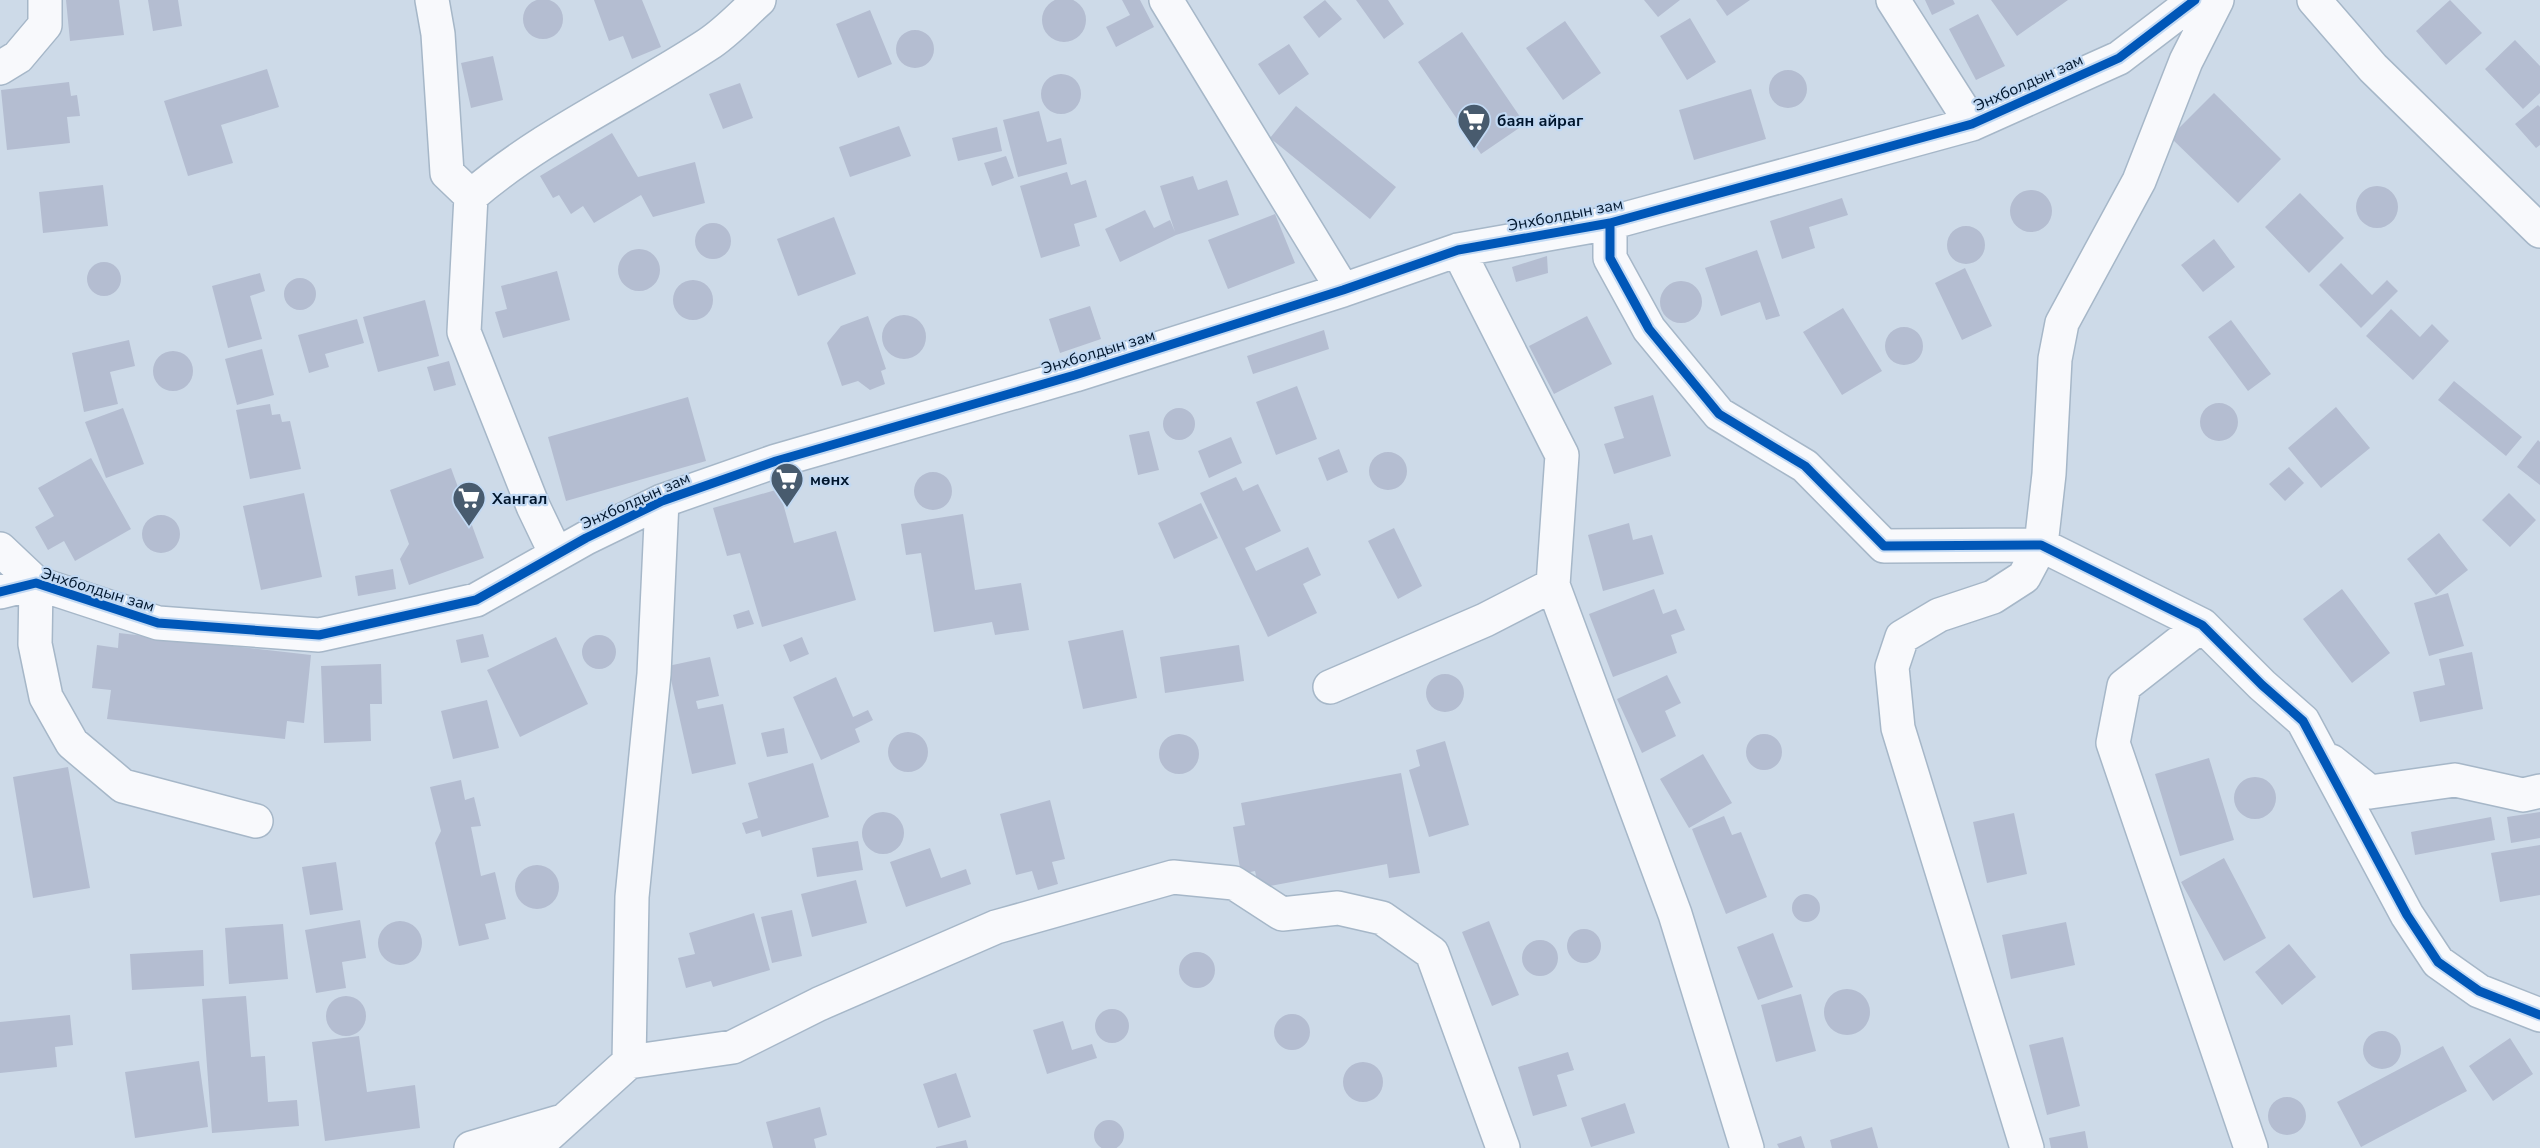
<svg xmlns="http://www.w3.org/2000/svg" width="2540" height="1148" font-family="'Nunito Sans',sans-serif">
<rect width="100%" height="100%" fill="#cddae8"/>
<path fill="#b4bdd1" d="M1042 20a22 22 0 1 1 44 0a22 22 0 1 1-44 0Z
M523 19a20 20 0 1 1 40 0a20 20 0 1 1-40 0Z
M66,0H119L124,35L70,41Z
M148,0H178L182,26L153,31Z
M594,0H642L661,47L632,59L623,36L609,41Z
M1122,0H1140L1154,27L1116,47L1106,27L1130,15Z
M1325,0L1342,19L1319,38L1303,17Z
M1356,0H1388L1404,24L1384,39Z
M1644,0H1680L1658,17Z
M1716,0H1750L1727,16Z
M1925,0H1953L1955,4L1932,15Z
M1991,0H2068L2017,36Z
M2450,0L2482,33L2446,65L2416,31Z
M870,10L892,64L858,78L836,24Z
M1978,14L2005,66L1976,80L1949,29Z
M1690,18L1716,62L1687,80L1660,36Z
M1565,21L1601,73L1563,100L1526,48Z
M896 49a19 19 0 1 1 38 0a19 19 0 1 1-38 0Z
M1462,32L1525,124L1481,154L1418,62Z
M2515,40L2540,66V93L2523,109L2485,69Z
M1289,44L1309,74L1279,95L1258,64Z
M493,56L503,100L471,108L461,63Z
M267,69L279,107L221,125L233,163L188,176L164,101Z
M1769 89a19 19 0 1 1 38 0a19 19 0 1 1-38 0Z
M1041 94a20 20 0 1 1 40 0a20 20 0 1 1-40 0Z
M69,82L71,96L77,95L80,116L67,117L70,143L7,150L1,90Z
M740,83L753,118L723,129L709,94Z
M1751,89L1766,139L1694,160L1679,110Z
M2214,93L2281,159L2238,203L2170,137Z
M2538,105L2540,107V145L2536,148L2515,124Z
M1296,106L1396,187L1370,219L1270,138Z
M1039,111L1047,142L1061,138L1067,164L1018,177L1003,120Z
M899,126L911,156L850,177L839,147Z
M997,127L1002,151L958,161L952,138Z
M612,133L638,177L695,162L705,203L653,217L641,195L594,223L583,206L571,214L559,195L553,198L540,176Z
M1006,156L1014,178L992,186L984,163Z
M1067,172L1071,185L1086,180L1097,217L1074,224L1080,246L1041,258L1020,186Z
M1193,176L1198,190L1227,180L1239,215L1176,235L1120,262L1105,229L1145,210L1154,228L1170,220L1175,232L1160,186Z
M103,185L108,226L43,233L39,192Z
M2356 207a21 21 0 1 1 42 0a21 21 0 1 1-42 0Z
M2010 211a21 21 0 1 1 42 0a21 21 0 1 1-42 0Z
M2300,193L2344,238L2309,273L2265,227Z
M1842,198L1848,215L1809,227L1815,248L1782,259L1770,221Z
M1275,214L1295,263L1228,289L1208,240Z
M834,217L856,274L798,296L777,239Z
M695 241a18 18 0 1 1 36 0a18 18 0 1 1-36 0Z
M1947 245a19 19 0 1 1 38 0a19 19 0 1 1-38 0Z
M2214,239L2235,267L2203,292L2181,265Z
M618 270a21 21 0 1 1 42 0a21 21 0 1 1-42 0Z
M1757,250L1780,316L1766,320L1760,302L1721,316L1705,268Z
M1547,256L1548,273L1516,282L1512,267Z
M87 279a17 17 0 1 1 34 0a17 17 0 1 1-34 0Z
M2341,263L2372,295L2387,280L2398,291L2361,328L2319,285Z
M1965,268L1992,326L1962,340L1935,283Z
M557,271L570,320L503,338L495,312L507,309L501,286Z
M260,273L265,291L250,296L262,339L228,348L212,286Z
M284 294a16 16 0 1 1 32 0a16 16 0 1 1-32 0Z
M673 300a20 20 0 1 1 40 0a20 20 0 1 1-40 0Z
M1660 302a21 21 0 1 1 42 0a21 21 0 1 1-42 0Z
M425,300L439,356L378,372L363,317Z
M1090,306L1101,339L1060,353L1049,319Z
M1843,308L1882,371L1842,395L1803,332Z
M2391,309L2420,337L2432,324L2449,341L2413,380L2366,336Z
M882 337a22 22 0 1 1 44 0a22 22 0 1 1-44 0Z
M868,316L886,369L881,371L885,384L870,390L858,381L842,386L827,343L841,326Z
M1587,316L1612,364L1554,394L1529,346Z
M357,319L364,343L325,354L329,367L309,373L298,335Z
M2231,320L2271,374L2248,391L2208,337Z
M1885 346a19 19 0 1 1 38 0a19 19 0 1 1-38 0Z
M1324,330L1329,349L1253,374L1247,356Z
M129,340L135,366L110,372L118,404L84,412L72,353Z
M262,349L274,395L237,405L225,359Z
M153 371a20 20 0 1 1 40 0a20 20 0 1 1-40 0Z
M449,361L456,385L434,391L427,367Z
M2454,381L2522,437L2506,456L2438,400Z
M1297,386L1317,439L1276,455L1256,402Z
M1653,395L1671,456L1614,474L1604,444L1624,438L1614,407Z
M688,397L706,461L566,501L548,437Z
M2200 422a19 19 0 1 1 38 0a19 19 0 1 1-38 0Z
M270,404L272,415L280,414L282,422L290,421L301,469L250,479L236,410Z
M2336,407L2370,448L2321,488L2288,448Z
M123,408L144,464L106,478L85,422Z
M1163 424a16 16 0 1 1 32 0a16 16 0 1 1-32 0Z
M1149,431L1159,470L1138,475L1129,435Z
M1231,437L1242,463L1209,478L1198,451Z
M2538,440L2540,442V485L2517,467Z
M1339,449L1348,472L1327,481L1318,458Z
M1369 471a19 19 0 1 1 38 0a19 19 0 1 1-38 0Z
M91,458L131,529L75,561L64,541L48,550L35,527L54,516L38,488Z
M2289,467L2304,483L2285,501L2269,484Z
M451,468L484,558L409,585L400,559L409,544L390,490Z
M914 491a19 19 0 1 1 38 0a19 19 0 1 1-38 0Z
M1236,477L1243,491L1258,484L1281,531L1245,548L1256,571L1308,547L1321,575L1303,584L1317,613L1268,637L1200,493Z
M779,489L794,543L836,531L856,600L762,627L740,553L727,556L713,508Z
M304,493L322,577L261,590L243,506Z
M2509,493L2536,520L2510,547L2482,520Z
M1201,503L1218,538L1174,559L1158,523Z
M963,514L975,590L1021,583L1029,630L995,635L992,622L934,632L921,553L906,555L901,524Z
M142 534a19 19 0 1 1 38 0a19 19 0 1 1-38 0Z
M1629,523L1633,540L1652,535L1664,574L1603,591L1588,535Z
M1394,528L1422,586L1398,599L1368,541Z
M2439,533L2468,570L2436,595L2407,559Z
M393,569L396,589L358,596L355,576Z
M1654,589L1663,614L1676,609L1685,630L1671,635L1677,653L1613,677L1589,614Z
M2342,589L2390,653L2352,683L2303,619Z
M2448,593L2464,646L2429,656L2414,603Z
M749,610L754,624L737,629L733,615Z
M1123,630L1137,698L1083,709L1068,641Z
M119,633L311,655L304,723L287,721L285,739L107,719L111,690L92,688L97,645L118,648Z
M483,634L489,657L461,663L456,640Z
M582 652a17 17 0 1 1 34 0a17 17 0 1 1-34 0Z
M556,637L588,704L520,737L487,670Z
M802,637L809,654L790,662L783,645Z
M1239,645L1244,681L1165,693L1160,657Z
M2472,652L2483,709L2420,722L2413,692L2445,685L2439,659Z
M710,657L719,696L696,701L698,709L723,704L736,764L692,774L668,666Z
M381,664L382,704H370L371,741L324,743L321,666Z
M1426 693a19 19 0 1 1 38 0a19 19 0 1 1-38 0Z
M1667,675L1681,703L1665,711L1676,736L1642,753L1617,699Z
M836,677L853,717L868,710L873,720L855,729L860,742L821,760L793,697Z
M487,700L499,748L453,759L441,711Z
M784,728L788,753L767,757L761,733Z
M888 752a20 20 0 1 1 40 0a20 20 0 1 1-40 0Z
M1746 752a18 18 0 1 1 36 0a18 18 0 1 1-36 0Z
M1159 754a20 20 0 1 1 40 0a20 20 0 1 1-40 0Z
M1445,741L1469,825L1429,837L1409,770L1420,766L1416,750Z
M1703,754L1732,803L1689,828L1660,779Z
M2209,758L2234,840L2180,856L2155,774Z
M813,763L829,817L762,837L760,830L746,834L742,823L758,818L748,783Z
M68,767L90,888L33,898L13,777Z
M1401,773L1420,873L1389,878L1387,864L1259,888L1255,871L1241,874L1233,827L1245,825L1241,803Z
M2234 798a21 21 0 1 1 42 0a21 21 0 1 1-42 0Z
M461,780L465,800L474,797L481,826L471,827L481,876L495,872L506,919L485,924L489,939L459,946L435,843L441,831L430,787Z
M1050,800L1065,859L1052,862L1058,884L1038,890L1032,871L1016,875L1000,814Z
M862 833a21 21 0 1 1 42 0a21 21 0 1 1-42 0Z
M2540,812V838L2511,843L2507,817Z
M2014,813L2027,874L1987,883L1973,822Z
M1724,816L1732,835L1741,832L1767,897L1726,914L1692,829Z
M2491,817L2495,840L2415,855L2411,832Z
M858,841L863,870L817,877L812,848Z
M2540,845V895L2500,902L2491,853Z
M930,848L941,878L966,869L971,884L906,907L890,862Z
M2224,858L2266,938L2224,961L2181,882Z
M336,862L343,910L310,915L302,867Z
M515 887a22 22 0 1 1 44 0a22 22 0 1 1-44 0Z
M856,880L867,923L812,937L801,894Z
M1792 908a14 14 0 1 1 28 0a14 14 0 1 1-28 0Z
M792,910L802,956L772,963L761,917Z
M754,913L770,970L713,987L711,981L686,988L678,958L695,954L689,933Z
M360,920L366,958L342,962L346,988L316,993L305,930Z
M1489,921L1519,995L1492,1006L1462,932Z
M378 943a22 22 0 1 1 44 0a22 22 0 1 1-44 0Z
M2066,922L2075,965L2011,979L2002,935Z
M283,924L288,979L229,984L225,928Z
M1567 946a17 17 0 1 1 34 0a17 17 0 1 1-34 0Z
M1773,933L1793,987L1758,1000L1737,947Z
M1522 958a18 18 0 1 1 36 0a18 18 0 1 1-36 0Z
M2289,944L2316,977L2282,1005L2255,972Z
M203,950L204,986L132,990L130,954Z
M1179 970a18 18 0 1 1 36 0a18 18 0 1 1-36 0Z
M1824 1012a23 23 0 1 1 46 0a23 23 0 1 1-46 0Z
M1801,994L1816,1051L1776,1062L1761,1005Z
M326 1016a20 20 0 1 1 40 0a20 20 0 1 1-40 0Z
M246,996L251,1057L265,1056L268,1102L297,1100L299,1126L212,1133L202,999Z
M1095 1026a17 17 0 1 1 34 0a17 17 0 1 1-34 0Z
M1274 1032a18 18 0 1 1 36 0a18 18 0 1 1-36 0Z
M70,1015L73,1045L55,1047L57,1067L0,1073V1022Z
M1063,1021L1072,1050L1092,1044L1097,1058L1047,1074L1033,1030Z
M2363 1050a19 19 0 1 1 38 0a19 19 0 1 1-38 0Z
M359,1036L367,1092L415,1085L420,1128L325,1141L312,1042Z
M2063,1037L2080,1106L2047,1115L2029,1045Z
M2510,1038L2533,1074L2493,1101L2469,1066Z
M2443,1046L2467,1091L2361,1147L2337,1102Z
M1568,1052L1574,1070L1557,1075L1567,1106L1533,1116L1518,1067Z
M199,1061L208,1127L135,1138L125,1072Z
M1343 1082a20 20 0 1 1 40 0a20 20 0 1 1-40 0Z
M956,1073L971,1117L938,1128L923,1084Z
M2268 1116a19 19 0 1 1 38 0a19 19 0 1 1-38 0Z
M1625,1103L1635,1133L1591,1147L1581,1118Z
M820,1107L827,1135L814,1139L816,1148H773L766,1122Z
M1094 1135a15 15 0 1 1 30 0a15 15 0 1 1-30 0Z
M1872,1127L1878,1148H1832L1830,1140Z
M2085,1131L2088,1148H2051L2049,1138Z
M1801,1136L1805,1148H1779L1777,1144Z
M966,1140L968,1148H936V1147Z"/>
<g fill="none" stroke-linecap="round" stroke-linejoin="round">
<defs>
<path id="minor" d="M432,0L438,34L447,173L471,196L464,332L533,506L556,554
M1166,0L1343,290
M1893,0L1972,124
M2314,0L2373,68L2540,231
M0,68L18,57L45,25V0
M471,196C542,135 629,96 707,45C726,33 742,15 759,0
M1610,223V258L1649,329L1719,414L1805,466L1884,546L2041,545L2202,625L2262,685L2303,721L2407,915L2438,962L2479,991L2540,1015
M1458,250L1562,455L1553,585L1675,914L1747,1148
M0,549L36,583L35,644L46,697L72,743L123,786L256,821
M0,592L36,583L158,623L319,635L476,600L586,538L662,501L776,461L1075,375L1343,290L1458,250L1610,223L1972,124L2119,58L2195,0
M2202,625L2124,686L2113,743L2251,1148
M1330,687L1485,620L1553,585
M2331,761L2370,792L2455,780L2523,795L2540,791
M629,1062L733,1047L819,1004L996,927L1173,877L1234,883L1282,914L1338,908L1382,918L1432,953L1503,1148
M471,1148L559,1122
M534,1148L629,1062L632,897L654,674L662,501
M2027,1148L1898,728L1892,667L1902,637L1939,615L1993,597L2024,577L2041,545L2049,474L2055,359L2062,323L2139,181L2186,61L2217,0"/>
</defs>
<use href="#minor" stroke="#a6b7c8" stroke-width="36"/>
<use href="#minor" stroke="#f8f9fc" stroke-width="33"/>
<defs>
<path id="cycleway" d="M1610,223V258L1649,329L1719,414L1805,466L1884,546L2041,545L2202,625L2262,685L2303,721L2407,915L2438,962L2479,991L2540,1015
M0,592L36,583L158,623L319,635L476,600L586,538L662,501L776,461L1075,375L1343,290L1458,250L1610,223L1972,124L2119,58L2195,0"/>
</defs>
<use href="#cycleway" stroke="#c2d9f3" stroke-width="13"/>
<use href="#cycleway" stroke="#0057b8" stroke-width="9"/>
</g>
<defs>
<symbol id="supermarket-pin" viewBox="-11 -11 22 30"><path d="M0 17L-7.5 6A9.5 9.5 0 1 1 7.5 6Z" fill="#485b6e" stroke="#c2d9f3"/><path d="M-6-5.5h2.5l.6 2H6L4.5 2H-2.5L-4.4-4H-6ZM-1.5 3.2a1.3 1.3 0 1 0 .1 0ZM3 3.2a1.3 1.3 0 1 0 .1 0Z" fill="#fff"/></symbol>
</defs>
<g fill-rule="evenodd">
<use href="#supermarket-pin" x="1455" y="101" width="38" height="52"/>
<use href="#supermarket-pin" x="768" y="460" width="38" height="52"/>
<use href="#supermarket-pin" x="450" y="479" width="38" height="52"/>
</g>
<g text-anchor="middle" stroke-width="4.5" stroke-linejoin="round" paint-order="stroke">
<g font-size="16" fill="#01162d" stroke="#c2d9f3">
<text transform="translate(2028 82) rotate(-24)" y="6">Энхболдын зам</text>
<text transform="translate(1565 214) rotate(-11)" y="6">Энхболдын зам</text>
<text transform="translate(1098 351) rotate(-17)" y="6">Энхболдын зам</text>
<text transform="translate(635 500) rotate(-24)" y="6">Энхболдын зам</text>
<text transform="translate(98 589) rotate(17)" y="6">Энхболдын зам</text>
</g>
<g font-size="16" font-weight="bold" fill="#01162d" stroke="#c2d9f3" text-anchor="start">
<text x="1497" y="126">баян айраг</text>
<text x="810" y="485">мөнх</text>
<text x="492" y="504">Хангал</text>
</g>
</g>
</svg>
